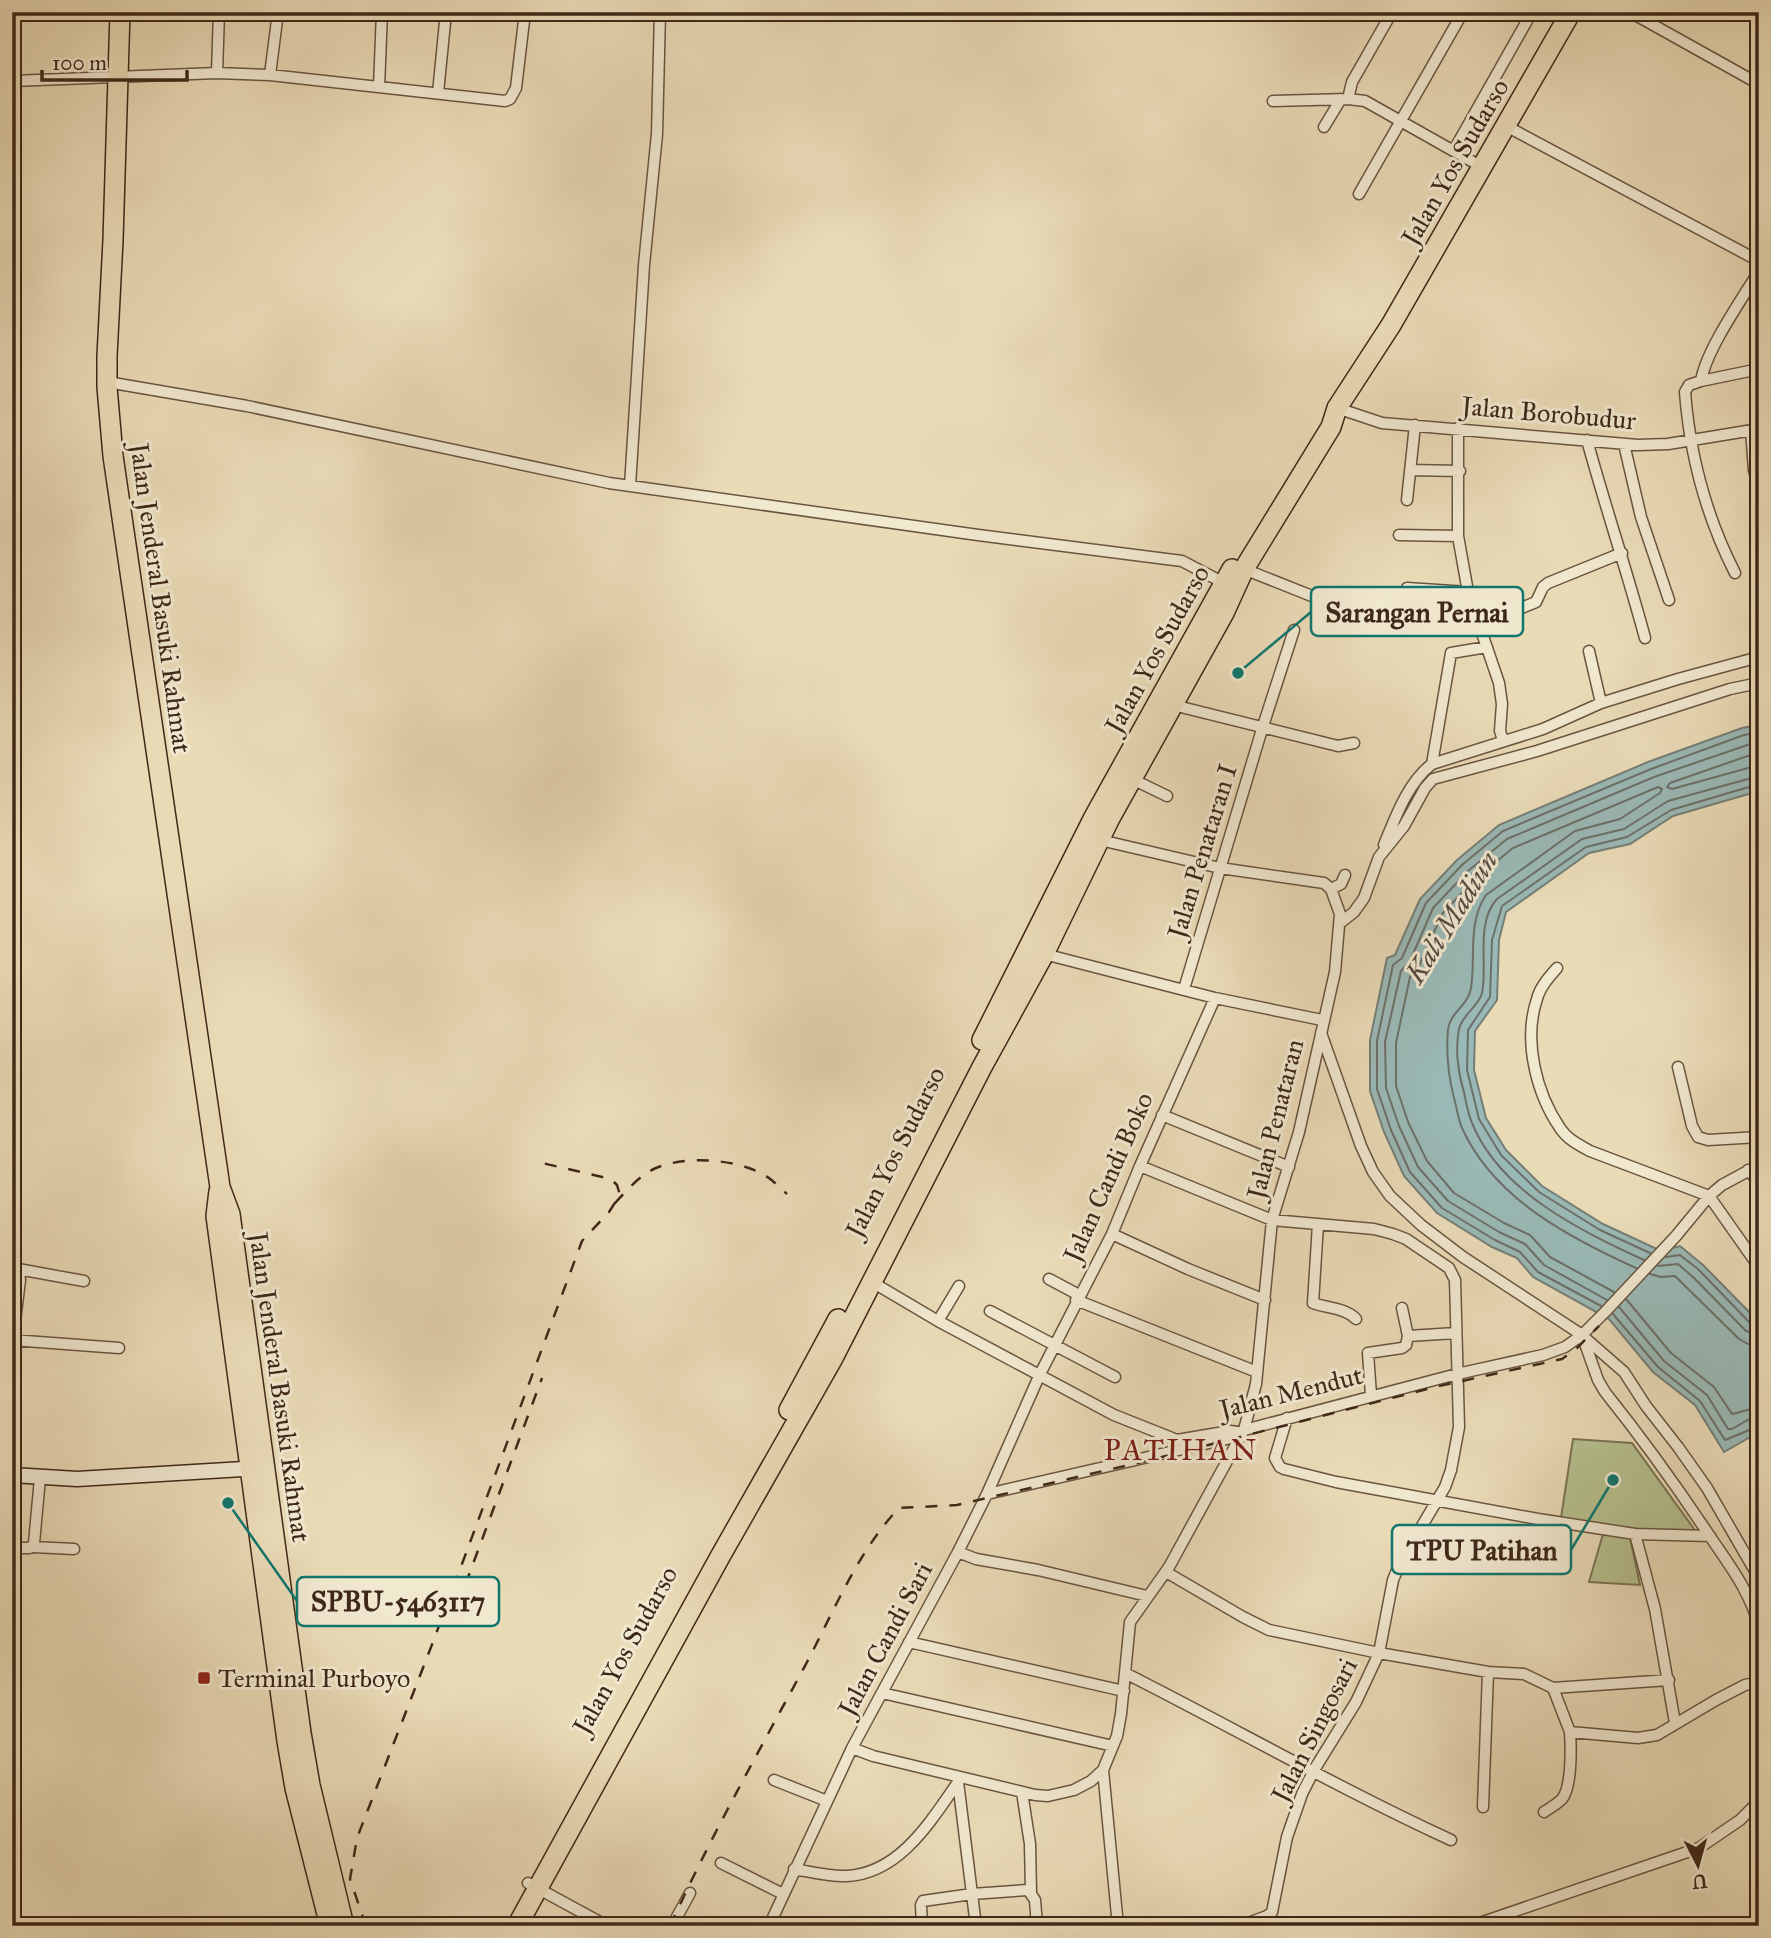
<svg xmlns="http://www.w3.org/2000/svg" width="1771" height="1938" font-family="'IM FELL Great Primer',serif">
<rect width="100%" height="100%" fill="#eadbb7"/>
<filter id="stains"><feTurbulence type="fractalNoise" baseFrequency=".00286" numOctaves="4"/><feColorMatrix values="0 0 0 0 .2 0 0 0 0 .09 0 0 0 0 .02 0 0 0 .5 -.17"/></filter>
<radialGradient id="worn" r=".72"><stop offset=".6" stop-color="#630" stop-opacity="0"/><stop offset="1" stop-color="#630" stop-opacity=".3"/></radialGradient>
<path fill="#b6c08f" stroke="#7a7454" stroke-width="2" d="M1573,1439L1632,1443L1697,1533L1651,1534L1561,1518Z
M1603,1534L1630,1538L1640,1585L1589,1582Z"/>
<path fill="#9ab9b6" stroke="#757f77" stroke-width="2" d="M1759,725V791L1673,816L1630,844L1589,853L1506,912L1499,940L1497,1000L1475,1031L1474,1070L1486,1118L1506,1150L1542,1186L1603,1224L1661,1251L1680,1246L1703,1265L1759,1322V1432L1724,1452L1695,1405L1653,1372L1609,1319L1533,1277L1517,1258L1492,1247L1437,1213L1404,1176L1384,1132L1370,1091V1040L1387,958L1395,955L1420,899L1457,860L1499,825L1648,762L1742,728Z"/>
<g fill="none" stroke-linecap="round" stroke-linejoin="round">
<path stroke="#6c7068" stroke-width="2" d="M1759,752L1670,783L1667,787L1672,789L1759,765
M1650,1253L1600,1230L1539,1192L1501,1155L1479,1119L1467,1070L1468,1030L1490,997L1492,940L1502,906L1586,847L1627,837L1671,810L1759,784
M1666,1257L1680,1255L1699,1270L1751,1324L1759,1326
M1644,1260C1581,1231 1500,1192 1472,1123C1468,1114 1466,1102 1464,1092C1458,1073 1455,1049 1459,1029C1462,1015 1479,1006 1482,993C1488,965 1475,923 1497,899L1582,839L1624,829L1668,801L1759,776
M1658,1266L1678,1264L1693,1277L1746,1331L1759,1335
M1650,1274L1661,1277L1675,1276L1739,1339L1748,1344L1759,1346
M1614,1292L1550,1257L1530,1235L1504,1223L1454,1193L1427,1161L1408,1122L1396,1086V1043L1410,977L1419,966L1442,914L1475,879L1513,848L1658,787L1662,789L1660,793L1620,819L1575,831L1486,895C1467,923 1476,958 1471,988C1469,1004 1450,1013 1448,1029C1446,1053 1448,1075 1454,1098C1457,1108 1458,1119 1462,1128C1494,1199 1570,1238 1636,1268
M1626,1299L1671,1353L1714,1387L1732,1414L1759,1407
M1607,1300L1544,1265L1525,1244L1499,1232L1448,1201L1418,1167L1399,1126L1386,1088L1385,1042L1401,971L1410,961L1433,908L1468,871L1507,839L1654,777L1759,741
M1601,1306L1538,1272L1520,1252L1495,1240L1442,1208L1410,1172L1391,1130L1377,1089V1041L1393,965L1402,958L1426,903L1462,865L1503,831L1651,769L1744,735L1759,732
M1619,1307L1664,1361L1707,1395L1728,1429H1732L1751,1418L1759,1417
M1613,1314L1658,1367L1700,1401L1725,1440L1759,1426"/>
<defs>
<path id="street" d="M1630,12L1759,84
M12,16L78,12
M217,73L219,12
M270,75L278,12
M12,81L217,73L270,75L505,101L510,99L516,88L525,12
M379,87L382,12
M438,93L446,12
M1348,99L1352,82L1392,12
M1273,101L1348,99L1365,101L1482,167
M1506,126L1759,261
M1324,127L1341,99
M1454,150L1532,12
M1359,194L1463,12
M1759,271C1742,299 1706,350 1701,381L1759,369
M1701,381L1689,385L1685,392C1690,456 1706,516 1735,573
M107,382L247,406L609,483L978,535L1182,561L1224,583
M1337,408L1382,423L1638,445L1668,444L1759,429
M1458,428V536L1468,592L1499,683L1502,704L1500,731L1503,740
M1751,430L1754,470L1759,486
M1587,440C1605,506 1627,571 1645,638
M1624,444L1641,517L1669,600
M1410,470L1460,471
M630,486L644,265L657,134L660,12
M1407,500L1415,425
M1399,535L1458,536
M1244,569L1327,602
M1407,588L1468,592
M1480,625L1536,602L1543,587L1548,583L1622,553
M1601,703L1678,679L1759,657
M1173,705L1338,746L1354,743
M1432,764L1451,653L1487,647
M1132,779L1167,796
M1384,845C1395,818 1408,782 1432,764L1543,729L1601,703L1589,651
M1331,889L1341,884L1345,875
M1340,923L1354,912L1364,898L1379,857L1404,826L1425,788L1433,779L1537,751L1730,689L1759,683
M1044,954L1215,998L1322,1020
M1557,968C1549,977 1540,987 1537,999C1523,1040 1536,1093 1560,1128C1567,1139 1579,1145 1590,1151L1709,1196L1759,1267
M1184,989L1263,726L1294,630
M1321,1033L1361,1146L1373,1172L1390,1196L1421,1225L1463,1257L1582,1335L1598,1380L1605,1392C1641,1437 1675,1484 1707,1532C1727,1562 1751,1592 1759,1627
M1678,1067L1692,1126L1698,1137L1708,1140L1759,1137
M1162,1115L1289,1167
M1140,1166L1272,1220L1374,1229L1393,1234L1406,1239L1449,1268L1455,1280L1459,1427L1451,1470L1445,1487L1400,1563L1393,1580L1379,1653L1356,1702L1314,1770L1302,1794L1287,1837L1272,1912L1267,1916L1240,1926
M1748,1170L1759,1182
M1318,1224L1313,1303C1326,1308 1346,1308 1356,1319
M1112,1234L1188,1269L1265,1300
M12,1264L18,1269L20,1280L12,1346
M18,1269L84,1281
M1049,1279L1079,1295
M872,1282L938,1321L1114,1415L1177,1440L1230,1431L1237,1432L1457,1374L1543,1355L1565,1347L1582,1335L1606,1311L1676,1236L1709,1196L1722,1185L1759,1165
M1076,1300L1257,1372
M1402,1308L1408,1336L1456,1333
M990,1311L1115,1377
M938,1321L959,1286
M1585,1338L1624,1372L1646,1406L1678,1447L1707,1488L1759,1578
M12,1340L119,1348
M1371,1395L1368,1353L1402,1348L1406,1345L1408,1336
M1287,1418L1275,1458L1280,1467L1284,1469L1336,1482L1538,1519L1635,1534L1710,1536
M987,1494L1231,1438L1237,1432
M1635,1534L1655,1609L1675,1723
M33,1547L74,1549
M12,1548H30L34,1543L40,1478
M958,1552L976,1559L1038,1570L1147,1596
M1166,1572L1243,1617L1269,1630L1379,1653L1488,1672L1524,1674L1553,1688
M909,1642L1124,1691
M1125,1673C1234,1728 1340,1789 1451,1840
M1553,1688L1570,1732L1638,1738L1657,1735L1716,1700L1745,1685L1759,1682
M1553,1688L1669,1680
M882,1693L1113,1746
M852,1748L873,1756L1035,1795L1048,1796L1074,1790L1091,1781L1103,1770L1117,1736L1121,1714L1130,1622L1169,1567L1244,1430L1256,1384L1272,1220L1299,1132L1335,972L1340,914L1331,889L1324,883L1220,868L1100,840
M1103,1770L1118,1926
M774,1780L827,1801
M958,1782L972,1894L1028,1890L1035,1900L1037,1926
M1022,1792L1030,1844L1031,1892
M1483,1807L1488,1672
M1544,1812C1550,1808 1557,1804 1562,1799C1572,1787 1571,1747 1570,1732
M721,1863L783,1894
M794,1869C811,1872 830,1877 847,1876C902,1873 933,1817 961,1778
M528,1883L607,1926
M672,1926L690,1893
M769,1926L852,1748L958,1552L987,1494L1040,1374L1112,1234L1140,1166L1215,998
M922,1926L921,1905L923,1901L972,1894L976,1926
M1471,1926L1699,1848L1740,1820L1759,1801"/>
<path id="secondary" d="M12,1475L77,1479L259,1468"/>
<path id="highway" d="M120,12L113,240L107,356V387L113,456L220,1187L230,1214L301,1733L310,1785L344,1926
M982,1040L1094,817L1232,569
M219,1191L216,1216L287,1741L295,1788L330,1926
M789,1410L838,1319
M517,1926L721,1555L833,1358L982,1067L1044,954L1109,820L1224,613L1244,569L1331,427L1337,408L1391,325L1571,12"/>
</defs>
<use href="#street" stroke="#695540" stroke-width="13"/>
<use href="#secondary" stroke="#3e2819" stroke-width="17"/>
<use href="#highway" stroke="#3e2819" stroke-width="22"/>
<use href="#street" stroke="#f1e8d0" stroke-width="10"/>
<use href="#secondary" stroke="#f1e8d0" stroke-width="14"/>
<use href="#highway" stroke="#eadbb7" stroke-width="19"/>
<path stroke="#3e2819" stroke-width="2.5" stroke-dasharray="12 12" stroke-linecap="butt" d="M615,1203C627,1190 640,1175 656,1168C686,1155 739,1159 766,1176C774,1181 780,1188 787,1194
M457,1607L542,1378
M366,1926L350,1879L357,1838L433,1642L582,1241L609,1212L620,1195L617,1185L611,1179L542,1163
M670,1926C711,1836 759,1751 806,1664C834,1611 858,1551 899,1508L957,1505L1146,1461L1435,1387L1562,1359L1577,1348L1599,1326"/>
</g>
<rect fill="#8f2418" stroke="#f1e8d0" stroke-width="2.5" x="197" y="1671" width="14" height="14" rx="3.5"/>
<g text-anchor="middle" stroke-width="6" stroke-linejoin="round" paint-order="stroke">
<g font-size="26" fill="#3e2819" stroke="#f1e8d0">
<text transform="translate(1455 162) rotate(-60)" y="9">Jalan Yos Sudarso</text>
<text transform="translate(1549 413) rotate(5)" y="9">Jalan Borobudur</text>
<text transform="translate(161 598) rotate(82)" y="9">Jalan Jenderal Basuki Rahmat</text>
<text transform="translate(1157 649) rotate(-61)" y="9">Jalan Yos Sudarso</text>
<text transform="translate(1202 851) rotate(-73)" y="9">Jalan Penataran I</text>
<text transform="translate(1275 1119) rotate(-76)" y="9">Jalan Penataran</text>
<text transform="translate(895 1152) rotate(-63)" y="9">Jalan Yos Sudarso</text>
<text transform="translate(1108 1177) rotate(-66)" y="9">Jalan Candi Boko</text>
<text transform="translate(280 1387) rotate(82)" y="9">Jalan Jenderal Basuki Rahmat</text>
<text transform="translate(1291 1392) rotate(-14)" y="9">Jalan Mendut</text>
<text transform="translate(885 1639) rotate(-62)" y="9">Jalan Candi Sari</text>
<text transform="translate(625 1650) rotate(-61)" y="9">Jalan Yos Sudarso</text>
<text transform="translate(1314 1730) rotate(-63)" y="9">Jalan Singosari</text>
</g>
<g font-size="26" fill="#3e2819" stroke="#f1e8d0" text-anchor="start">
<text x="218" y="1687">Terminal Purboyo</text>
</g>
<g font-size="28" font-style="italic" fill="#554c40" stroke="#f1e8d0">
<text transform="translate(1451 917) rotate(-58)" y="10">Kali Madiun</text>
</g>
<g font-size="30" letter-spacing="2" fill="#7a1f14" stroke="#f1e8d0">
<text x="1181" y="1460">PATIHAN</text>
</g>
</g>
<path fill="none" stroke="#0f766e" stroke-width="2.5" d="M1238 673L1311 612M1613 1480L1571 1550M228 1503L297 1601"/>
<g fill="#0f766e" stroke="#f1e8d0" stroke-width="2.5">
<circle cx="1238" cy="673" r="7"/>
<circle cx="1613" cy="1480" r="7"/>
<circle cx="228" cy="1503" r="7"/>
</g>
<g fill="#f1e8d0" stroke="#0f766e" stroke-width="2.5">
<rect x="1311" y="587" width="212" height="49" rx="7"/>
<rect x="1392" y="1525" width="179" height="49" rx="7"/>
<rect x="297" y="1577" width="202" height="49" rx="7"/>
</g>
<g font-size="28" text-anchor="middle" font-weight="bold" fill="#3e2819">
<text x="1417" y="622">Sarangan Pernai</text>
<text x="1482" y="1560">TPU Patihan</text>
<text x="398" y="1611">SPBU-5463117</text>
</g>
<rect width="1771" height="1938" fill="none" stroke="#eadbb7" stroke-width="42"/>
<rect x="14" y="14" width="1743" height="1910" fill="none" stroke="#3e2819" stroke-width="3.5"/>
<rect x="21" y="21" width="1729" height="1896" fill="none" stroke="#3e2819" stroke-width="2"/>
<g transform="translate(1698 1865) rotate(174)" stroke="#f1e8d0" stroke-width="5" paint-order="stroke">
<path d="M0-5L12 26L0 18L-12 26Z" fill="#3e2819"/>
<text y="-10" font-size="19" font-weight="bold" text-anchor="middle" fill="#3e2819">U</text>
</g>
<path d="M42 70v10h145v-10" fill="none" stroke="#3e2819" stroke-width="3.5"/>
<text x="52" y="70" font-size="21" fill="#3e2819" stroke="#f1e8d0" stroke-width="5" paint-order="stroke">100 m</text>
<rect width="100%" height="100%" filter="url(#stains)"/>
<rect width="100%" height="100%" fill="url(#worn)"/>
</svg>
